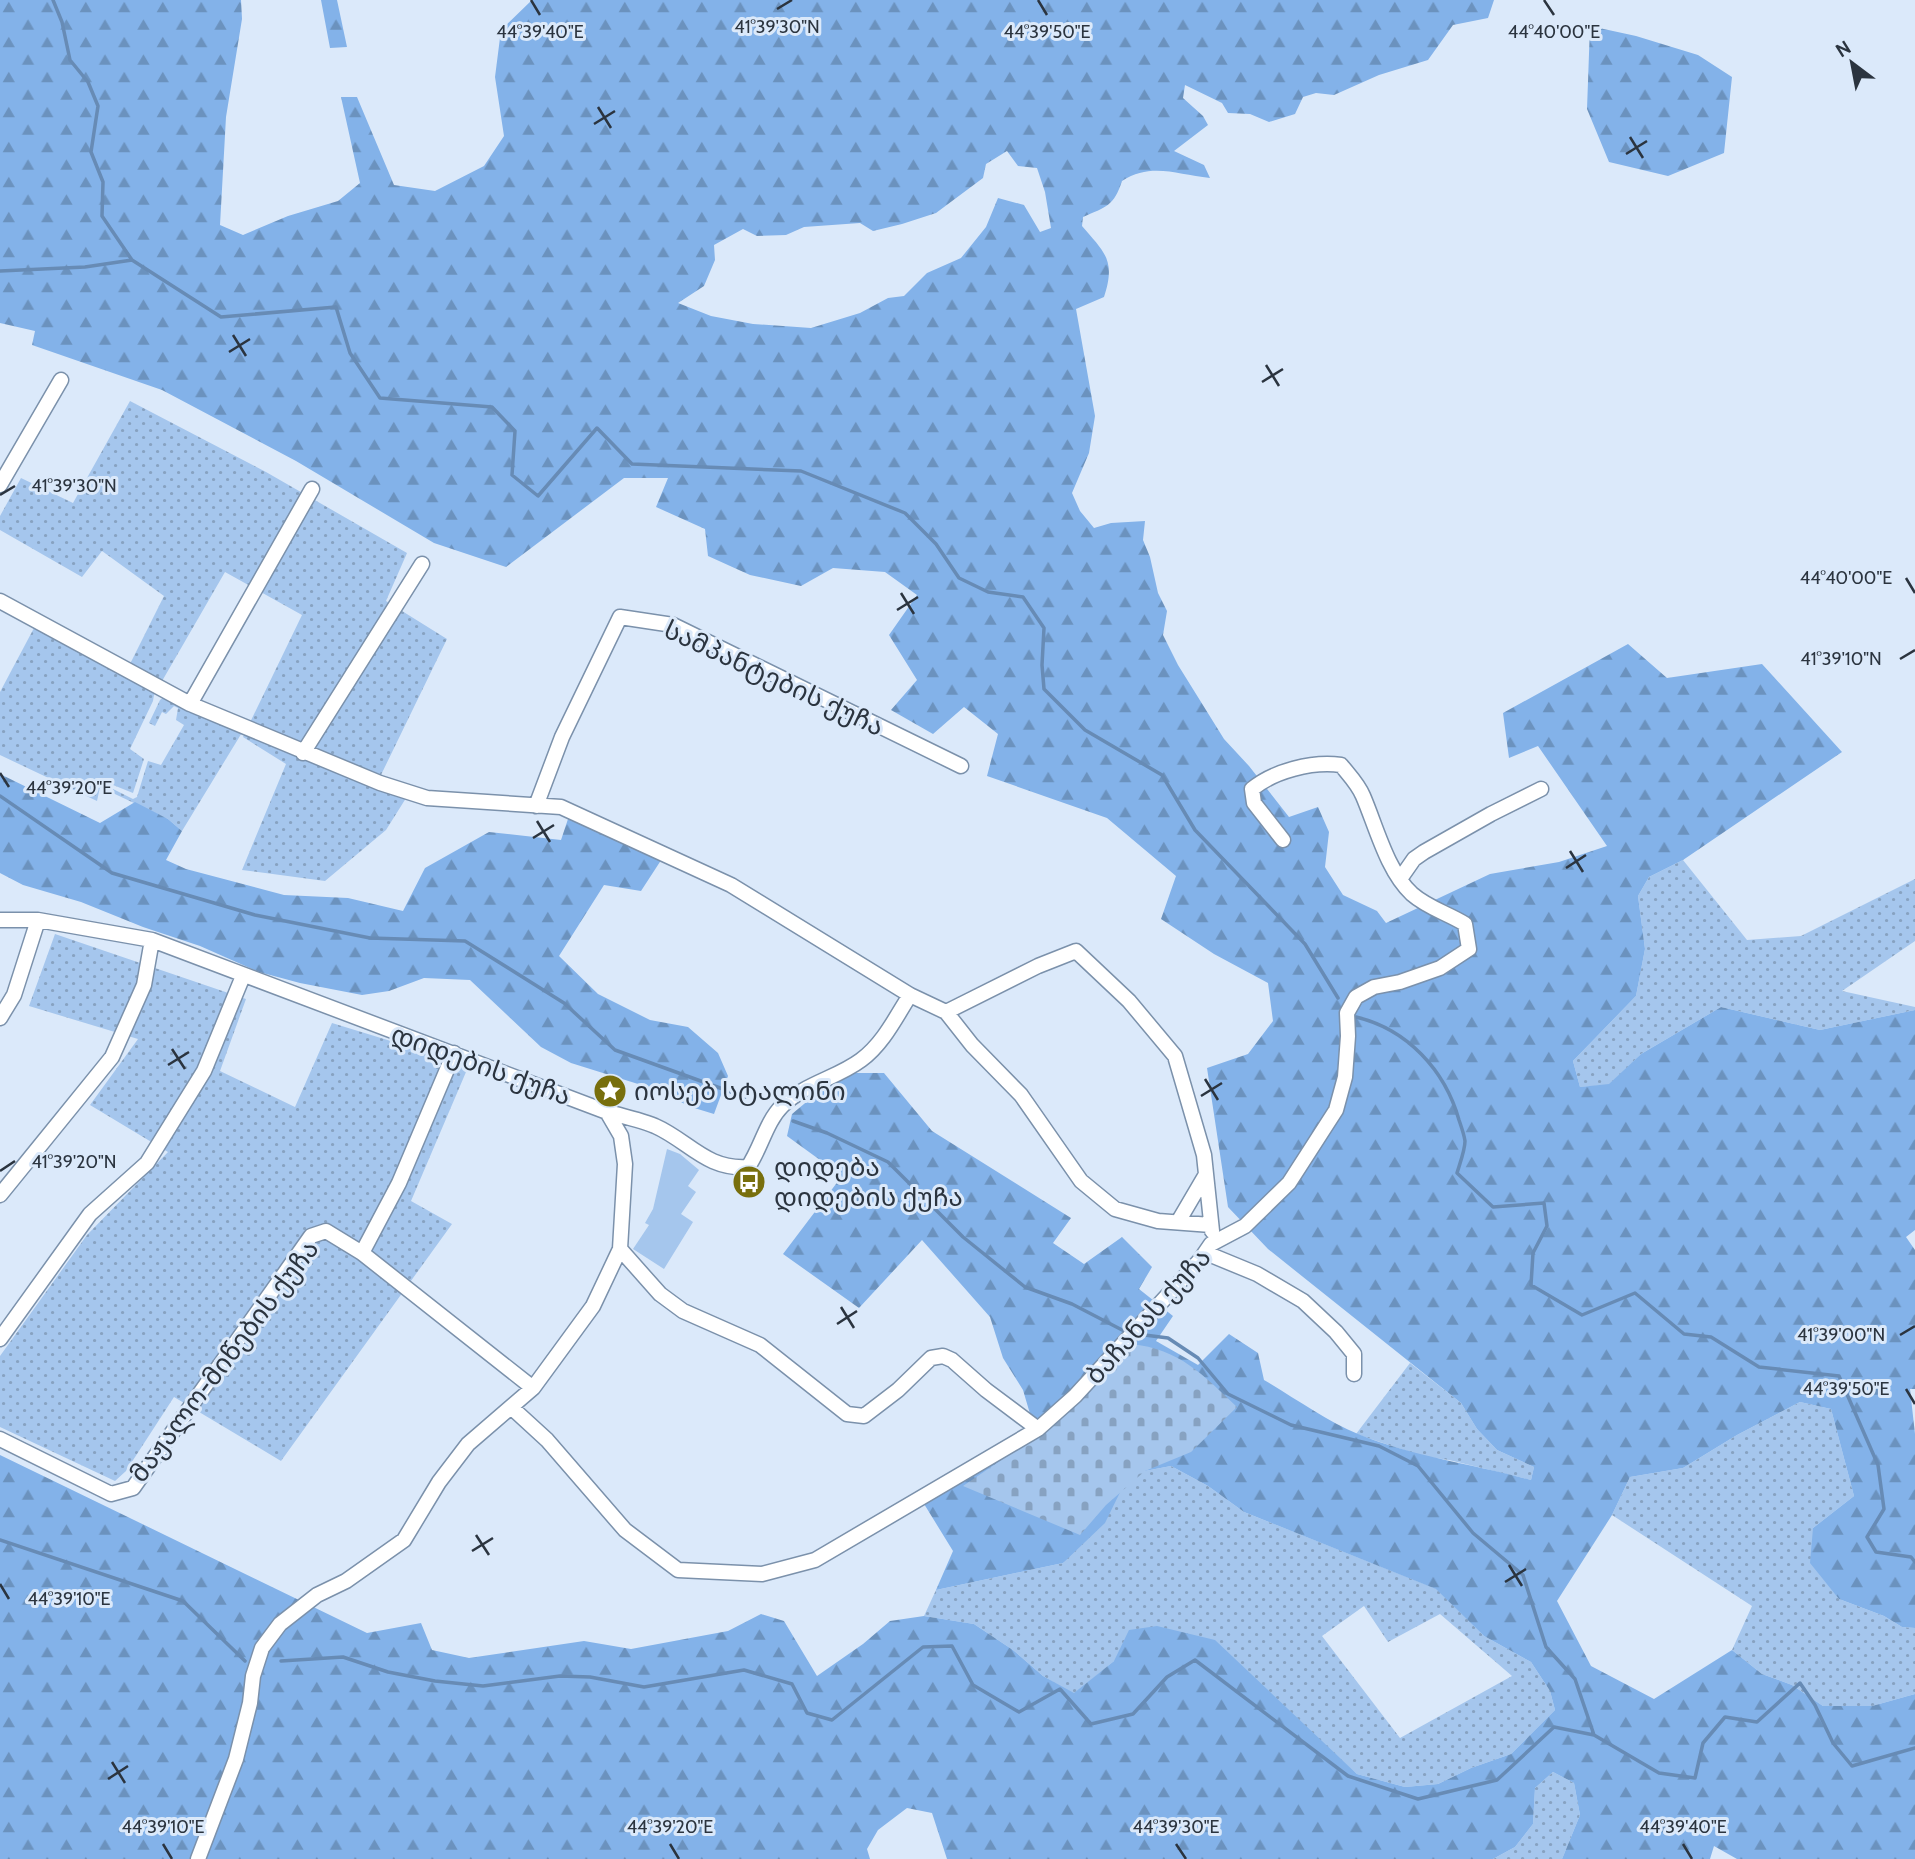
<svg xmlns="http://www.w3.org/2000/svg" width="1915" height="1859" font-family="Cabin,'Noto Sans Georgian',sans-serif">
<defs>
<pattern id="grass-dots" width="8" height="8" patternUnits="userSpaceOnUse" patternTransform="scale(1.75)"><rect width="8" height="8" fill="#a5c6ed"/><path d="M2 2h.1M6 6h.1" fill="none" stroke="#87a2c1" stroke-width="1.8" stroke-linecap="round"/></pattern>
<pattern id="forest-firs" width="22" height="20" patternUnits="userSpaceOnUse" patternTransform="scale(1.75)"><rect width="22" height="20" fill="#83b2e9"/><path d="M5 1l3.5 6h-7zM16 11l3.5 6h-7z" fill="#6b92be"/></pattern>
<pattern id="cemetery-stones" width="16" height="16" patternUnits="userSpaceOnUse" patternTransform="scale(1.75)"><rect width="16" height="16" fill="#a5c6ed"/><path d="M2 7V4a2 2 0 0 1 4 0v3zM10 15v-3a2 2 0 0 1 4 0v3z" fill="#87a2c1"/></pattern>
</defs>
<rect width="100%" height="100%" fill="#dbe9fa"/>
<path fill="url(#grass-dots)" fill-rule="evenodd" d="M130,401L266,472L407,553L386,601L447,639L380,777L413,787L386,830L325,881L242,870L286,764L243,737L302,615L225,572L154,695L153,701L130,749L144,759L133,793L113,785L111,788L133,799L137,797L148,761L161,765L184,725L176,720L178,708L174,706L166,714L162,712L155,726L149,723L160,700L165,696L243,731L182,831L168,819L100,787L97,801L0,755V692L34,628L125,674L164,596L102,551L82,577L0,530V516L21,478L73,503Z
M1683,860L1747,940L1801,936L1915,879V941L1842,991L1915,1007V1010L1820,1030L1721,1007L1641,1054L1609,1085L1580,1087L1573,1061L1636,996L1645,949L1638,896L1649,877Z
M55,934L246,999L220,1071L295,1107L332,1023L469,1065L411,1201L452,1224L281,1461L174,1397L126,1471L115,1481L0,1427V1356L87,1235L168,1152L90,1105L138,1039L29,1006Z
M1410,1363L1461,1403L1477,1429L1497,1450L1534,1467L1531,1480L1449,1460L1422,1456L1356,1434Z
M1800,1402L1831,1409L1854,1496L1813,1528L1839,1599L1884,1616L1902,1627L1915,1628V1694L1872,1706H1823L1792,1685L1762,1674L1732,1650L1752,1606L1612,1515L1630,1477L1683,1468L1737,1435Z
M1171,1466L1208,1486L1244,1512L1437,1589L1484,1636L1531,1662L1550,1691L1555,1710L1511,1754L1471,1768L1438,1784L1405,1787L1357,1774L1317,1738L1114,1661L1074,1694L1043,1676L1013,1650L974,1624L924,1616L936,1590L1063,1563L1129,1474ZM1364,1606L1388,1642L1440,1614L1512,1676L1400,1738L1322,1636Z
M1553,1772L1574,1783L1580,1815L1562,1859H1493L1515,1847L1533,1824L1535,1788Z"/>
<path fill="url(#forest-firs)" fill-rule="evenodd" d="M0,0H241L242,19L226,117L220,225L243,235L288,216L338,201L360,183L341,97H357L394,185L435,191L484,166L504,136L495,77L501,30L532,0H1494L1488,18L1453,25L1428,60L1379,75L1334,95L1316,93L1303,97L1295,114L1269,122L1250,114L1228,113L1222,103L1185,85L1183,98L1203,116L1208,125L1174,151L1204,165L1210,178C1177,175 1152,162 1122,181C1114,206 1106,207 1083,217L1082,226C1105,253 1116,260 1104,297L1076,309L1095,416L1089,453L1072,493L1080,511L1094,528L1111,523L1145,521L1143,540L1150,557L1158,593L1167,611L1163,635L1178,665L1224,739L1249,766L1289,817L1318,807L1329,832L1325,867L1343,895L1377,911L1386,923L1490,874L1559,862L1607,846L1538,746L1509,758L1503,713L1628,644L1667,678L1762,664L1842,752L1683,860L1649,877L1638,896L1645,949L1636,996L1573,1061L1580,1087L1609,1084L1641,1054L1721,1007L1820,1030L1915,1010V1230L1906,1237L1915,1250V1389H1910L1915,1434V1628L1902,1627L1884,1616L1839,1599L1810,1563L1813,1528L1854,1496L1831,1409L1800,1402L1737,1435L1683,1468L1630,1477L1612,1515L1557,1601L1591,1666L1654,1699L1732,1650L1762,1674L1792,1685L1823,1706H1872L1915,1694V1859H1737L1714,1846L1710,1859H1562L1580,1815L1574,1783L1553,1772L1535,1788L1533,1824L1515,1847L1493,1859H947L932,1813L907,1808L878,1830L867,1849L870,1859H0V1455L367,1633L421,1623L432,1650L469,1658L584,1641L631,1649L728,1631L761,1614L784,1621L817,1676L863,1644L890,1621L924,1616L974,1624L1013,1650L1043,1676L1074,1693L1114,1661L1129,1630L1157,1626L1215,1640L1357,1774L1405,1787L1438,1784L1471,1768L1511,1754L1555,1710L1550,1691L1531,1662L1484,1636L1436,1589L1244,1512L1208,1486L1171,1466L1129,1474L1105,1523L1063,1563L936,1590L953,1551L921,1499L1038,1441L1023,1390L1003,1358L990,1317L922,1240L859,1308L783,1254L842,1176L787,1136L792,1114L841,1073H884L932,1131L1071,1218L1053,1243L1084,1264L1122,1237L1152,1267L1139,1289L1173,1316L1156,1341L1198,1365L1229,1334L1258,1353L1264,1380C1293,1397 1328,1422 1358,1434C1414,1457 1473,1464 1531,1480L1534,1467L1497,1450L1477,1429L1461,1403L1268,1249L1228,1207L1207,1068L1248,1054L1273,1021L1268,983L1214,954L1161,919L1176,876L1107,818L987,776L998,734L964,707L933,734L891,710L917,680L889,635L917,595L885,572L833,568L801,586L750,575L708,556L705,529L656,507L668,478H624L506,567L434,543L296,461L162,390L32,345L35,331L0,323ZM1007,151L1018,166L1037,168L1045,192L1051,228L1040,232L1024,205L998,198L986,227L961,258L927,273L904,296L888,298L860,313L811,328L753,324L711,316L678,303L704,286L715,260L714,245L743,229L757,236L786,235L804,227L860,223L873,231L902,224L936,213L983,178L986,164Z
M321,0H337L347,47L330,48Z
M1590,26L1636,36L1698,55L1732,77L1724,153L1668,176L1609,162L1587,109Z
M0,774L100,823L135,802L168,819L182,831L166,860L186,869L284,895L348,898L403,911L425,868L489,832L561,840L571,810L669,848L641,891L604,885L559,956L598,994L650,1020L688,1027L718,1053L728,1076L714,1114L691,1107L654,1089L571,1063L541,1047L470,980L424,978L389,991L362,995L300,983L259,972L200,946L143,927L81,902L23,885L0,873Z"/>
<path fill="url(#cemetery-stones)" d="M1131,1344C1180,1349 1203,1375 1237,1407L1191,1452L1145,1471L1106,1505L1080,1535L963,1486L1041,1433Z"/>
<path fill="#a5c6ed" d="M667,1149L680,1154L699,1170L688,1186L696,1192L681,1214L693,1222L664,1269L633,1249L649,1225L645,1223L653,1209Z"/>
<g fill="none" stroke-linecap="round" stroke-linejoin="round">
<path stroke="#678bb5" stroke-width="3.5" d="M53,0L62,22L70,60L88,82L98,106L91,152L103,182L102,216L132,260L221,317L336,307L350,353L380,398L492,407L515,431L512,475L538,496L597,428L632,464L801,471L905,513L936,544L959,578L988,592L1023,597L1044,628L1042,665L1044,689L1085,730L1162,775L1195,830L1305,944L1338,998
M0,271L85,267L132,260
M0,796L112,873L255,915L370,938L465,941L564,1003L615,1050L745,1097
M1356,1017C1407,1029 1445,1070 1459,1120C1461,1126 1464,1134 1465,1141C1465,1150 1460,1163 1457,1173L1493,1207L1544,1203L1547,1226L1533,1253L1531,1285L1582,1315L1635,1293L1684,1334L1711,1337L1759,1367L1839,1376L1878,1465L1884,1509L1867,1537L1876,1552L1911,1557L1915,1562
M793,1121L827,1133L888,1162L963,1237L1025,1287L1072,1304L1126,1332
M1137,1334L1168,1338L1198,1358L1228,1394L1291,1425L1379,1446L1418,1466L1473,1533L1523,1575L1546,1647L1575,1679L1594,1735
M0,1540L183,1601L245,1661
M281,1661L343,1657L388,1672L435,1681L483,1686L560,1676L590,1677L644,1687L744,1670L792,1684L807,1713L832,1720L923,1647L952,1646L973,1685L1019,1712L1060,1689L1091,1724L1133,1714L1167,1677L1195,1660L1348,1776L1418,1799L1497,1780L1554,1727L1594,1735L1659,1773L1695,1778L1703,1743L1725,1717L1757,1722L1800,1683L1815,1705L1833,1743L1852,1766L1915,1748"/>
<defs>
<path id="street" d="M0,485L61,380
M0,601L190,704L380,783L427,798L561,807L731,885L910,995L946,1012L972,1045L1021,1095L1081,1181L1115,1209L1158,1221L1211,1225
M190,704L312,489
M303,753L422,564
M536,806L562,737L620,617L673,625L961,766
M1400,879L1414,859L1424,852L1491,814L1541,789
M0,920H38L152,940L607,1112C623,1116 640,1120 655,1126C689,1141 706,1170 748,1167C761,1148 766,1122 782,1106C804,1084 837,1078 861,1060C883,1044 896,1017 910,995
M946,1012L1038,966L1076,951L1129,1001L1175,1056L1204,1155L1212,1231
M0,1018L14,995L38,920
M0,1195L112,1057L144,985L152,940
M1178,1222L1205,1176
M620,1249L660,1294L683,1311L760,1345L847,1414L864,1416L898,1390L931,1358L943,1356L952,1360L986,1390L1038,1429
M362,1253L399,1183L454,1053
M1206,1253L1257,1274L1303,1301L1336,1332L1354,1354V1374
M0,1339L90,1214L147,1163L204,1071L243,976
M512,1408L547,1440L625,1530L678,1570L762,1574L815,1560L1038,1429L1075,1396L1200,1260L1211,1244L1245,1226L1289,1183L1336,1110L1345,1077L1348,1036L1347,1013L1356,997L1374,987L1400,982L1440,968L1469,949L1465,924C1447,913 1428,908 1412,894C1387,871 1376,826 1363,796C1358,784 1349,775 1341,765C1312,761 1274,771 1252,789L1254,803L1283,840
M0,1439L111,1494L133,1488L311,1236L326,1231L362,1253L533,1388
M198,1859L236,1759L250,1703L253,1676L262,1648L280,1624L317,1595L346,1581L404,1540L439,1482L468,1444L533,1388L593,1306L620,1249L625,1164L621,1136L607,1112"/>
</defs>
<use href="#street" stroke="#7b91ab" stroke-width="17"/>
<use href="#street" stroke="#fff" stroke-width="14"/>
</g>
<path fill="none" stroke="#2b343f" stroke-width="2.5" d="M531,0L540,15M1038,0L1047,15M1544,0L1554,15M777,9L792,0M598,107L611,128M594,124L615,111M1630,137L1643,158M1626,154L1647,141M233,335L246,356M229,352L250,339M1266,365L1279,386M1262,382L1283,369M0,495L15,486M1906,578L1915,593M901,593L914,614M897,610L918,597M1900,659L1915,650M0,773L9,787M537,821L550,842M533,838L554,825M1570,851L1583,872M1566,868L1586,855M172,1049L185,1069M168,1065L189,1052M1205,1079L1218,1100M1201,1096L1222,1083M0,1171L15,1161M841,1307L854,1328M837,1324L857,1311M1900,1335L1915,1326M1906,1389L1915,1404M476,1535L489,1555M472,1551L493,1538M1509,1565L1522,1586M1505,1582L1526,1569M0,1584L9,1599M112,1762L125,1783M108,1779L128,1766M163,1844L172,1859M670,1844L679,1859M1176,1844L1186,1859M1683,1844L1692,1859"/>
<defs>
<symbol id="sight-disc" viewBox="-11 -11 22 22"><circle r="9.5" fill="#786f0d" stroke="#dbe9fa"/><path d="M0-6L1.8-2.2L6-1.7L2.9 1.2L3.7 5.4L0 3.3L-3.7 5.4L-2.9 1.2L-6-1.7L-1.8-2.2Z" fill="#fff"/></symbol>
<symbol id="bus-disc" viewBox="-11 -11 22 22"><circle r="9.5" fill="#786f0d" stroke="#dbe9fa"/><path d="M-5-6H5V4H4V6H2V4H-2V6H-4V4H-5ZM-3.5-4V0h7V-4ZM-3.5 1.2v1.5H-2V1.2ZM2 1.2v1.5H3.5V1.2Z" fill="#fff"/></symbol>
</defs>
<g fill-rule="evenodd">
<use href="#sight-disc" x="591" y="1072" width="38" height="38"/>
<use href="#bus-disc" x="730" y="1163" width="38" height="38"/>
</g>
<g text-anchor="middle" stroke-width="6" stroke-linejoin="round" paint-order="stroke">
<g font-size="26" fill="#2b343f" stroke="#dbe9fa">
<text transform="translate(774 678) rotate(25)" y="9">სამპანტების ქუჩა</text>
<text transform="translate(481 1065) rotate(20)" y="9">დიდების ქუჩა</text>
<text transform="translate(1148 1316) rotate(-48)" y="9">ბაჩანას ქუჩა</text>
<text transform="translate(224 1361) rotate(-53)" y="9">მაჟალო-მიწების ქუჩა</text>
</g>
<g font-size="26" fill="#2b343f" stroke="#dbe9fa" text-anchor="start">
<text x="634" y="1100">იოსებ სტალინი</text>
<text x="774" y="1176">დიდება<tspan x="774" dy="30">დიდების ქუჩა</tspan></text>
</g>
</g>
<g font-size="18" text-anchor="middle" fill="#2b343f" stroke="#dbe9fa" stroke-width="6" stroke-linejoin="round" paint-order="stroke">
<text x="777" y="33">41°39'30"N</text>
<text x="540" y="38">44°39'40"E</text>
<text x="1047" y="38">44°39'50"E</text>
<text x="1554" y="38">44°40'00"E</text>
<text x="74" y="492">41°39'30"N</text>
<text x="1846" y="584">44°40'00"E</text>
<text x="1841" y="665">41°39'10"N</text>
<text x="69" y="794">44°39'20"E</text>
<text x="74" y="1168">41°39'20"N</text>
<text x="1841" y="1341">41°39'00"N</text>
<text x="1846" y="1395">44°39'50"E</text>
<text x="69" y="1605">44°39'10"E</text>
<text x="163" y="1833">44°39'10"E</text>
<text x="670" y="1833">44°39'20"E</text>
<text x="1176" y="1833">44°39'30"E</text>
<text x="1683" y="1833">44°39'40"E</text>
</g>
<g transform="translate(1852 63) rotate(328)" stroke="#dbe9fa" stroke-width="5" paint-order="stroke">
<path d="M0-5L12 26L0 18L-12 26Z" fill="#2b343f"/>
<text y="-10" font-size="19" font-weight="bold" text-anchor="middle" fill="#2b343f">N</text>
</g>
</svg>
